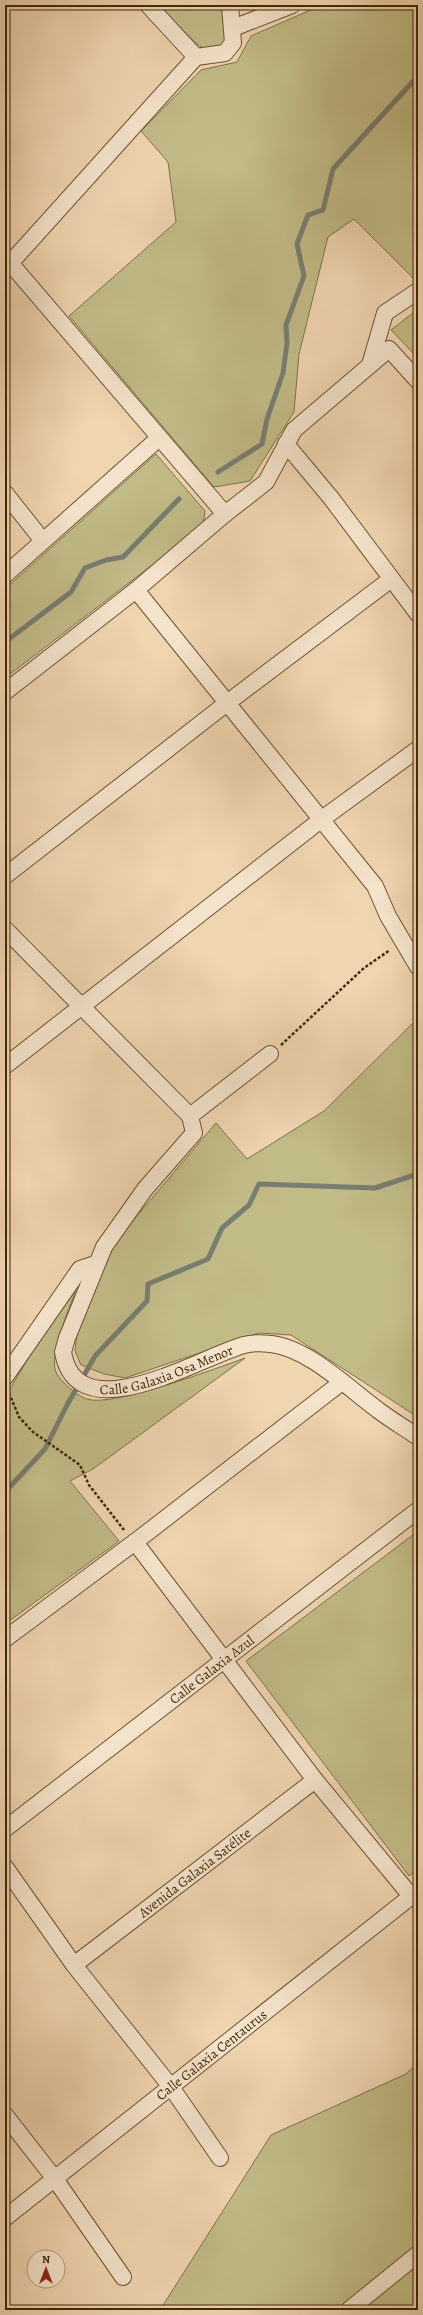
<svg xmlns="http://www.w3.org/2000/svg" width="423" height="2315" font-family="Alegreya,serif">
<rect width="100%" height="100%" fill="#f0d5b1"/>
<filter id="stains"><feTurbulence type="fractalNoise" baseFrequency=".005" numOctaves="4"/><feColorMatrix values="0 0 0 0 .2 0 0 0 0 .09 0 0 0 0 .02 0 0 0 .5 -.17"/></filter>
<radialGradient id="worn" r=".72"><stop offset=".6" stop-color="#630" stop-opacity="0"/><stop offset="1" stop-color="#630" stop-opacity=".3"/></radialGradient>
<path fill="#c1bb87" stroke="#807247" d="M157,5H222L227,38L221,46L207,51C187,39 175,19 157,5Z
M322,5H418V283L354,219L328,237L299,354L294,412L250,481L214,487L69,316L176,222L168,162L141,131L201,70L237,62L251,36Z
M418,309V358L391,330Z
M156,454L205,511L203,526L5,678V589Z
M418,1018V1410L413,1414L291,1335L259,1333L125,1378L104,1374L81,1365L75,1351L77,1333L112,1245L216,1123L247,1159L324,1111Z
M78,1284C71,1305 51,1349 55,1369C57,1379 77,1396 87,1399C111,1408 217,1368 245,1358L93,1469L70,1481L119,1541L5,1624V1397L38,1342Z
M418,1531V1869L409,1876L246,1661Z
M418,2063V2310H160L271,2135L406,2074Z"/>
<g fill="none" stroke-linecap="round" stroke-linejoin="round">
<path stroke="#787e71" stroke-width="5" d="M218,472L262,444L267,419L283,373L287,343L286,325L304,276L297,244L308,215L323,210L333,169L418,76
M5,642L71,592L85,568L106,560L123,557L179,499
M5,1492L45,1449L67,1405L95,1356L147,1301L148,1284L208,1259L222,1228L249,1205L259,1184L375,1188L418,1174"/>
<defs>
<g id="minor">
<path d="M148,5L196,57L225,53L233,43L230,5"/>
<path d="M233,28L292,5"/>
<path d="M5,257L225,514"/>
<path d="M5,269L196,57"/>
<path d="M370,365L385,313L418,291"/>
<path d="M286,444L331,498L418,614"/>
<path d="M5,493L43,541"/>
<path d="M5,575L159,438"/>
<path d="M136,590L375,886L388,916L418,967"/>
<path d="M5,692L136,590L225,514L266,482L294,430L389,349L418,381"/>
<path d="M5,876L227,703L390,580"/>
<path d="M5,929L190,1116"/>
<path d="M5,1066L322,819L418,749"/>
<path id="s1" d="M190,1116L194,1133L145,1189L104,1247L67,1338L63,1352C77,1434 200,1357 244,1345C251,1343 263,1343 271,1344C308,1348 348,1388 378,1410C391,1420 405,1428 418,1437"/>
<path d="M190,1116L270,1054"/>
<path d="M5,1377L80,1269L95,1264"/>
<path d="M135,1542L315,1780L411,1896"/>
<path d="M5,1639L135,1542L342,1382"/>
<path id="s2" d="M5,1829L418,1510"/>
<path d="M5,1867L74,1965L171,2087L220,2158"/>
<path id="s3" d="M74,1965L315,1780"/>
<path d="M5,2115L55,2179L123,2277"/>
<path id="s4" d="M5,2218L418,1891"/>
<path d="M349,2310L418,2254"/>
</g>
</defs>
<use href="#minor" stroke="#6a5432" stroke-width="18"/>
<path stroke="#3e2907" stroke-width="2.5" stroke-dasharray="3 2" stroke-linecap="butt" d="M281,1045L364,968L390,950
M9,1393L19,1417L33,1432L80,1465L89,1485L124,1530"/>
<use href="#minor" stroke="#f5e4cc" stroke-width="16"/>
</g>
<g text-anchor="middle" stroke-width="4" stroke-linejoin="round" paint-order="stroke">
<g font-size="14" fill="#3e2907" stroke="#f5e4cc">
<text dy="5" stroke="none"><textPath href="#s1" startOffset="402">Calle Galaxia Osa Menor</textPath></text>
<text dy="5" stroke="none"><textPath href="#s2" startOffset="261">Calle Galaxia Azul</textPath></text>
<text dy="5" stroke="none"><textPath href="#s3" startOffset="152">Avenida Galaxia Satélite</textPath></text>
<text dy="5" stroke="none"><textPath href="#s4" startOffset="263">Calle Galaxia Centaurus</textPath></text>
</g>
</g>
<rect width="423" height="2315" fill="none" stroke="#f0d5b1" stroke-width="20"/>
<rect x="6" y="6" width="411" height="2303" fill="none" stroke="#3e2907" stroke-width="2"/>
<rect x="10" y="10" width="403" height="2295" fill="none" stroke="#3e2907"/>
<g transform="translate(46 2269)"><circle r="19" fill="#f5e4cc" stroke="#ac997d"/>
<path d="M0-3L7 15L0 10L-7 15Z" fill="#8f2418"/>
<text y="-6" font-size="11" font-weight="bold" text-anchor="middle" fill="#3e2907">N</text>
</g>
<rect width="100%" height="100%" filter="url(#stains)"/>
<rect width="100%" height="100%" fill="url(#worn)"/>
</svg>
